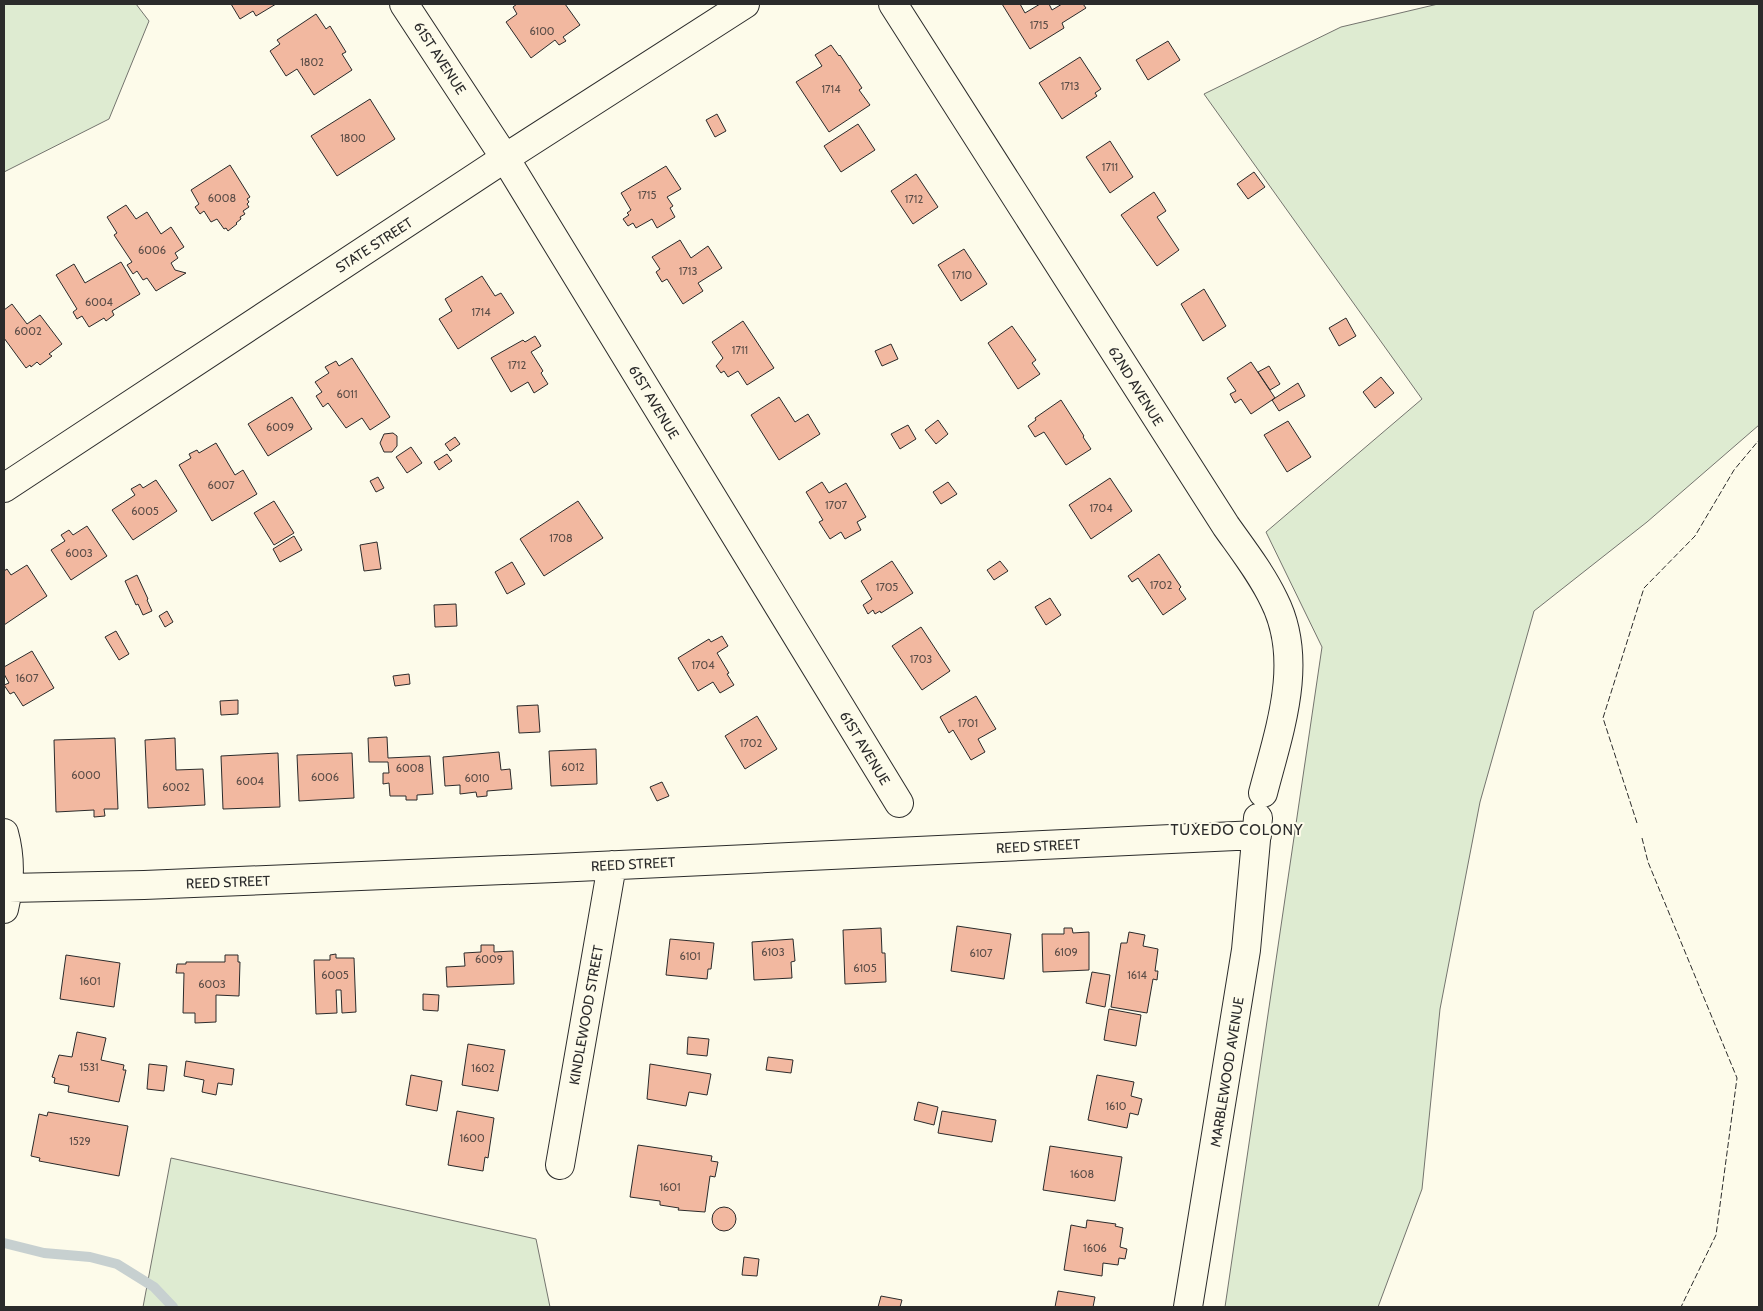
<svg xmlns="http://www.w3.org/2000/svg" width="1763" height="1311" font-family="Cabin,sans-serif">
<rect width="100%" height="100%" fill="#fdfbea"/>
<path fill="#deebd1" stroke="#74746e" d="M4,4H136L149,21L109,119L4,172Z
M1438,4H1759V425L1647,522L1534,611L1480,802L1440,1009L1422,1189L1378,1307H1225L1322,647L1266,532L1422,399L1204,94L1341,27Z
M171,1158L536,1239L550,1307H143Z"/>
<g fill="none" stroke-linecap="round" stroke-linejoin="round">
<path stroke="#c7d0d0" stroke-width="10" d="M4,1243L44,1253L90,1257L117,1264L154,1287L173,1307"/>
</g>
<path fill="#f2b8a0" stroke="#2b2b2b" d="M231,4H276L256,16L253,11L240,19Z
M517,4H565L580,25L563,37L566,41L559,45L555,40L531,58L506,22L517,14L513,7Z
M1002,4H1020L1025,13L1040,4H1049L1052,10L1062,4H1083L1086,8L1062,23L1064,28L1030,49Z
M316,14L326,29L330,26L346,52L342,54L352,70L314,95L297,69L286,76L270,51L280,44L277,40Z
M1168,41L1180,60L1148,80L1136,60Z
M831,45L839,56L840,55L862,88L859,90L870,105L829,132L796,82L822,66L815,55Z
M1080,57L1101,89L1095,93L1097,96L1062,119L1039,83Z
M370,99L395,139L337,176L311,136Z
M717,114L726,131L715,137L706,120Z
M858,124L875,150L841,172L824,146Z
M1110,141L1133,177L1110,193L1086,157Z
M230,165L250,197L247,199L249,202L247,204L249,207L243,211L245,214L240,217L241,219L236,223L237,224L228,231L226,228L224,229L217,219L211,222L204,211L200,214L195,207L199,204L191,190Z
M666,166L681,189L667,197L673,206L670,208L675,217L657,228L652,219L636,228L633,223L628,226L623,219L629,215L627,213L631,210L621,193Z
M1254,172L1265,187L1248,199L1237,184Z
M916,174L938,207L913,224L891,191Z
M1154,192L1166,211L1157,217L1179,250L1157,266L1121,215Z
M126,205L136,219L147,212L161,234L171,227L184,247L175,253L178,258L171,263L175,270L186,273L156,291L147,278L143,280L137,271L133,274L127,265L132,262L114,235L117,233L107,217Z
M680,240L691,258L708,246L722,268L698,283L703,291L683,304L667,279L662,282L656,272L660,269L652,257Z
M964,249L987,284L961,301L938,265Z
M121,262L140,294L112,311L114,315L106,321L104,318L89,327L82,316L77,319L73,312L77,309L56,275L74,264L85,283Z
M482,276L495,296L501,293L514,313L458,349L439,319L452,311L445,299Z
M1204,289L1226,326L1203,341L1181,304Z
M12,304L27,324L40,315L62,344L49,354L52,356L40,365L37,362L31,367L30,365L26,368L4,338V310Z
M1346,318L1356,336L1339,346L1329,328Z
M743,321L774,368L747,385L738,371L728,377L724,371L721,373L716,366L723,358L712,342Z
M1012,326L1036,360L1032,363L1040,374L1018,389L988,343Z
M535,336L541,346L531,352L543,371L541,373L548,384L534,393L528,382L511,392L491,358L523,340L525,342Z
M891,344L898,359L882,366L875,351Z
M352,358L390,417L370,430L362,418L346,428L328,403L323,407L316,396L322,392L315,382L329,373L325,367L336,361L339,366Z
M1251,362L1275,398L1251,414L1241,399L1235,403L1230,394L1236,391L1227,378Z
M1269,366L1280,384L1270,390L1258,372Z
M1381,377L1394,393L1375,408L1363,392Z
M1298,383L1305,396L1279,411L1272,400Z
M292,397L312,429L268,456L248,424Z
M779,397L795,422L808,414L820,434L779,460L751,415Z
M1061,400L1084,436L1083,437L1091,449L1066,465L1044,432L1035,437L1028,426L1036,420L1035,418Z
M938,420L948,434L936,444L925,430Z
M1288,421L1311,457L1287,472L1264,435Z
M908,425L916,439L900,449L891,434Z
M393,433L397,436V446L392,452H384L380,443L384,434Z
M455,437L460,444L450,451L445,444Z
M216,443L235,475L243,470L257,494L212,521L179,465L191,458L189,454L197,450L199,453Z
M411,447L422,463L407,473L396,457Z
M447,454L452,461L439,470L434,462Z
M378,477L384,488L376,492L370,481Z
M1110,478L1132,511L1091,539L1069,505Z
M156,480L177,511L133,540L112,510L135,495L131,489L140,484L143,488Z
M822,482L829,493L846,483L866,517L857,522L861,530L845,539L841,532L830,539L819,522L823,520L806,492Z
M948,482L957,494L941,504L933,492Z
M274,501L294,533L274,545L254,513Z
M578,501L603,538L544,576L520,539Z
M87,526L107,556L71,580L51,550L65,541L61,535L69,530L73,535Z
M294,536L302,550L280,562L273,549Z
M377,542L381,569L364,571L360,545Z
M1159,554L1181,587L1179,589L1186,599L1163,615L1138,578L1132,582L1128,576Z
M892,561L913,593L881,613L880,611L875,614L873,610L868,614L863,605L872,599L861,581Z
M1000,561L1008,571L994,580L987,570Z
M512,562L525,584L507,594L495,572Z
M27,565L47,596L4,625V571L7,569L11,575Z
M137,575L148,599L147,600L152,611L143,615L138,604L136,605L125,581Z
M1050,598L1061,615L1046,625L1035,607Z
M456,604L457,626L435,627L434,605Z
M167,611L173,622L165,627L159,616Z
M921,627L950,671L922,690L892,646Z
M116,631L129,654L119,660L105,637Z
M722,636L728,646L717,653L729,673L727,674L734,685L720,693L713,682L698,691L678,658L709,639L711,642Z
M32,651L54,688L23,706L14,692L10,694L4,685L9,683L4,674V667Z
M409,674L410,684L395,686L393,676Z
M976,696L996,729L978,739L985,752L971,760L953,730L949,733L940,717Z
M238,700V714L221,715L220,701Z
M538,705L540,732L519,733L517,706Z
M757,716L777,749L745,769L725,736Z
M387,737L388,758L430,756L433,794L417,795V800H406V796H390L389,783L383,784V773H389L388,762H369L368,738Z
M115,738L118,809H104L105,816L94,817V810L56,812L54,740Z
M175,738L176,770L203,769L205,805L148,808L145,740Z
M596,749L597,784L551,786L549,751Z
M499,752L501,770L510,769L512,789L487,791V796L477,797L476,792L460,794V785L445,786L443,757Z
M278,753L280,807L223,809L221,756Z
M352,753L354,798L299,801L297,755Z
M662,782L669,796L657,801L650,787Z
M957,926L1011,934L1004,979L951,971Z
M881,928L882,953H885L886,982L845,984L843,930Z
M1064,928H1072L1073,933L1089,932V970L1043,972L1042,934H1064Z
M1129,932L1145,935L1143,946L1158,949L1155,971H1158L1157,980L1153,979L1147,1013L1111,1007L1121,943H1127Z
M670,939L714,943L711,969H708L707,979L666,975Z
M793,939L795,961L791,962L792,978L754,980L752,942Z
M481,945H494V952L513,951L514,984L447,987L446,967L465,966L464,953L481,952Z
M336,954V958H354L356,1012L342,1013L341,990H336L337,1013L316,1014L314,960H330V955Z
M66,955L120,963L114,1007L60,999Z
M225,955H238V962H240L239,996L216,995V1022L195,1023V1013H183L184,973H176L177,964H186V962H225Z
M1092,972L1110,975L1105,1007L1086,1003Z
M423,994L439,995L438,1011L423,1010Z
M1109,1009L1141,1015L1136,1046L1104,1040Z
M77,1032L106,1038L101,1060L124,1065L123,1070H126L119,1102L68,1092L69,1086L54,1083L55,1078L52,1077L59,1055L72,1057Z
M688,1037L709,1039L707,1056L687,1054Z
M468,1044L505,1050L498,1091L462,1085Z
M768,1057L793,1060L791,1073L766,1070Z
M186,1061L234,1069L232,1085L218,1083L216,1095L202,1092L204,1080L184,1076Z
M149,1064L167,1066L164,1091L147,1089Z
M650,1064L711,1074L707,1095L689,1092L686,1106L647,1099Z
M411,1075L442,1081L437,1111L406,1105Z
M1097,1075L1134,1082L1131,1096L1142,1099L1138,1115L1130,1113L1127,1128L1088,1120Z
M918,1102L938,1107L934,1125L914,1120Z
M457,1111L494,1118L488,1158L485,1157L483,1171L448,1165Z
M942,1111L996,1120L992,1142L938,1133Z
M48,1112L128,1126L119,1176L39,1161L40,1158L31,1156L39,1114L47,1116Z
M638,1145L712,1156L711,1161L718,1162L715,1177L710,1176L705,1212L678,1210L679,1208L660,1205V1201L630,1197Z
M1050,1146L1122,1157L1115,1201L1043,1190Z
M712 1219a12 12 0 1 1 24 0a12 12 0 1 1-24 0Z
M1087,1220L1116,1224L1115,1226L1123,1228L1120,1247L1127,1249L1125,1259L1119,1258L1118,1265L1103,1263L1102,1276L1064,1270L1071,1225L1086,1228Z
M744,1257L759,1259L757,1276L742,1275Z
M1058,1291L1095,1297L1093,1307H1055Z
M881,1296L902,1300L900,1307H878Z"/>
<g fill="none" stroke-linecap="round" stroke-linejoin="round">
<defs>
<path id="street" d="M404,4L505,158L899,803
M893,4L1226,526C1243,550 1261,573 1274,600C1305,661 1279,731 1263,793
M4,488L505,158L745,4
M4,833C11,858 10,884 4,909
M9,888L144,885L555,868L1257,835
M560,1165L612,865
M1188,1307L1246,950L1258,818"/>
</defs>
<use href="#street" stroke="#2b2b2b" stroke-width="30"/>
<use href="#street" stroke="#fdfbea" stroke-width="28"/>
<path stroke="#2b2b2b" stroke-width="1" stroke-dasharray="6 2.5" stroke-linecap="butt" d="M1637,823L1603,718L1644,588L1695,536L1734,470L1759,440
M1642,838L1648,862L1737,1078L1716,1235L1681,1307"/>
</g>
<g text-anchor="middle" stroke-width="4" stroke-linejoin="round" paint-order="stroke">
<g font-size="11" fill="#5d4e48">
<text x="1039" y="29">1715</text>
<text x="542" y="35">6100</text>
<text x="312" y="66">1802</text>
<text x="1070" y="90">1713</text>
<text x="831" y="93">1714</text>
<text x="353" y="142">1800</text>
<text x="1110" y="171">1711</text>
<text x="647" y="199">1715</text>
<text x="222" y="202">6008</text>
<text x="914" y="203">1712</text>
<text x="152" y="254">6006</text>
<text x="688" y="275">1713</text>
<text x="962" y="279">1710</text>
<text x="99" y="306">6004</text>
<text x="481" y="316">1714</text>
<text x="28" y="335">6002</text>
<text x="740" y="354">1711</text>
<text x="517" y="369">1712</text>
<text x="347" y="398">6011</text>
<text x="280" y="431">6009</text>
<text x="221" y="489">6007</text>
<text x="836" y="509">1707</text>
<text x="1101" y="512">1704</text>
<text x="145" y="515">6005</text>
<text x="561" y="542">1708</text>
<text x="79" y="557">6003</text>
<text x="1161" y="589">1702</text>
<text x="887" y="591">1705</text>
<text x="921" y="663">1703</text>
<text x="703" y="669">1704</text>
<text x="27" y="682">1607</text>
<text x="968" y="727">1701</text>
<text x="751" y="747">1702</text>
<text x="573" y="771">6012</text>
<text x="410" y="772">6008</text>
<text x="86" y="779">6000</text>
<text x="325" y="781">6006</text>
<text x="477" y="782">6010</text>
<text x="250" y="785">6004</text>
<text x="176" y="791">6002</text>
<text x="773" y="956">6103</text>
<text x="1066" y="956">6109</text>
<text x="981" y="957">6107</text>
<text x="690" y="960">6101</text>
<text x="489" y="963">6009</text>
<text x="865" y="972">6105</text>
<text x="335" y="979">6005</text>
<text x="1137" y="979">1614</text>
<text x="90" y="985">1601</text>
<text x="212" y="988">6003</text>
<text x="89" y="1071">1531</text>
<text x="483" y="1072">1602</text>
<text x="1116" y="1110">1610</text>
<text x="472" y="1142">1600</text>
<text x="80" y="1145">1529</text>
<text x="1082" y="1178">1608</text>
<text x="670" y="1191">1601</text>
<text x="1095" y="1252">1606</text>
</g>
<g font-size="14" fill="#2b2b2b" stroke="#fdfbea">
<text transform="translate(440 58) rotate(57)" y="5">61ST AVENUE</text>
<text transform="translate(374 245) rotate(-33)" y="5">STATE STREET</text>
<text transform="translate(1136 386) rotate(58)" y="5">62ND AVENUE</text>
<text transform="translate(654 402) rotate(59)" y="5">61ST AVENUE</text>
<text transform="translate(865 748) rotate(59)" y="5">61ST AVENUE</text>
<text transform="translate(1038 846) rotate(-3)" y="5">REED STREET</text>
<text transform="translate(633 864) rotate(-3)" y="5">REED STREET</text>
<text transform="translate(228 882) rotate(-2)" y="5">REED STREET</text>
<text transform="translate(586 1015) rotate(-80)" y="5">KINDLEWOOD STREET</text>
<text transform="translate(1227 1072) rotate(-81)" y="5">MARBLEWOOD AVENUE</text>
</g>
<g font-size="15" letter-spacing="1" fill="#2b2b2b" stroke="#fdfbea">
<text x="1237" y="835">TUXEDO COLONY</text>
</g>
</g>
<rect width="1763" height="1311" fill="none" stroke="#2b2b2b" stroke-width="10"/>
</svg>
